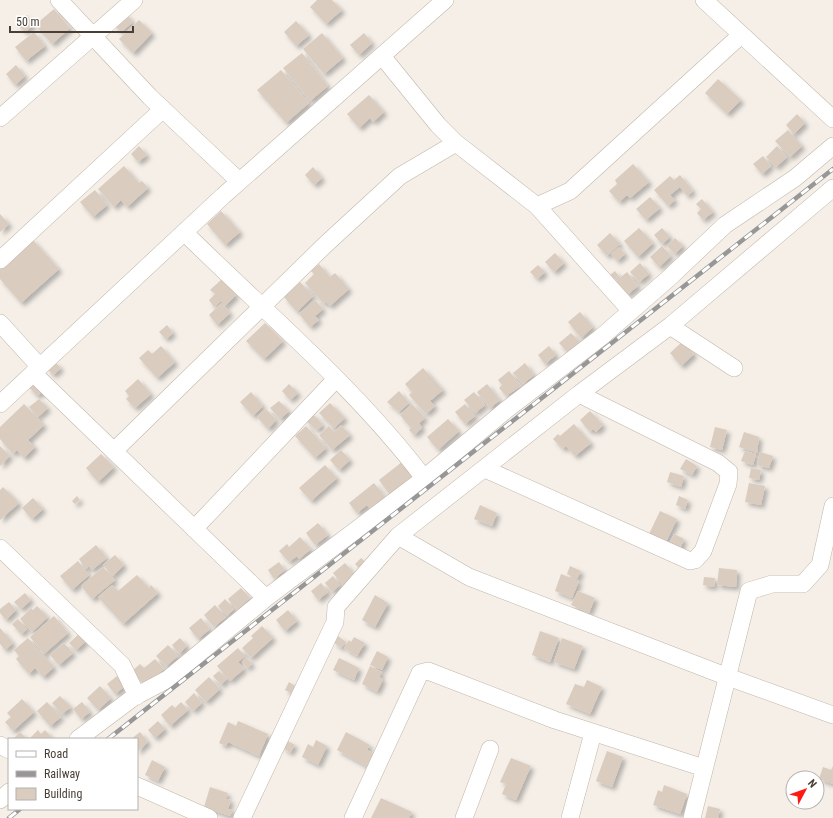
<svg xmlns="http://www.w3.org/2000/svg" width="833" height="818" font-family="'Roboto Condensed',sans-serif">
<defs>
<filter id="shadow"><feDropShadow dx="3.5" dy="3.5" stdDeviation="2" flood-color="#0004"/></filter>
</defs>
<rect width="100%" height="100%" fill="#f5efe8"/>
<path fill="#daccbf" filter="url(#shadow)" d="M317,0H332L342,10L326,24L310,7Z
M54,9L70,28L52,44L35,25Z
M125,13L133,22L121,32L113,24Z
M27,15L34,24L25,32L17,24Z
M139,20L152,33L133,53L119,39Z
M296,21L309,35L296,46L284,32Z
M34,32L45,46L26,61L15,47Z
M322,33L343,58L324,74L303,49Z
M364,33L372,43L359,55L350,45Z
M302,53L328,86L310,101L283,68Z
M16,65L25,76L15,85L6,74Z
M281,70L309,103L286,123L257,90Z
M718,79L741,100L727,114L705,93Z
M369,95L384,112L373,122L370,118L359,128L347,114Z
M797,114L805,123L794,134L786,125Z
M788,130L802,146L790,157L775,141Z
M139,146L147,155L138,162L131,154Z
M777,146L787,157L776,167L766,157Z
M763,156L771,166L762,174L753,164Z
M633,164L649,182L630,198L627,195L619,202L609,191L617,184L615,180Z
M124,166L139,183L142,181L148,188L127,207L121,200L114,207L98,189Z
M313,167L322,178L314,185L305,175Z
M680,175L693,191L687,196L680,187L670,195L675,200L668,206L654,190L670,176L674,180Z
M95,190L107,205L93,217L80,202Z
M650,197L660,208L646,220L636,209Z
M702,199L713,212L703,220L697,213L701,209L696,204Z
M221,211L240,232L225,245L207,224Z
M0,214L9,224L0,232Z
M639,228L653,243L638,257L624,241Z
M662,228L670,237L662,244L654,235Z
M610,233L620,244L607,256L597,245Z
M675,238L683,246L675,254L667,246Z
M32,239L59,269L21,303L0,279V267Z
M662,246L671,256L659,267L650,257Z
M619,247L625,254L617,261L611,254Z
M555,253L564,263L554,272L545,262Z
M640,263L649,274L639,282L630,272Z
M319,264L330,277L335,273L349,289L330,306L326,302L324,304L305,283L314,274L311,271Z
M538,265L545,272L537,279L530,272Z
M615,271L619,276L614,280L610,275Z
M627,272L638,286L627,295L616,281Z
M222,279L236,295L225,306L221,301L214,307L209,300L215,294L210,290Z
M300,282L313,296L297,312L284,297Z
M315,300L323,309L315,316L319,320L310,327L299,314Z
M221,303L230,313L217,325L209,315Z
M580,312L593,327L581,338L568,322Z
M265,323L283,341L264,359L246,341Z
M167,325L173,333L166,339L159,332Z
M571,333L581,343L569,354L559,343Z
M683,341L694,354L681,366L670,353Z
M161,346L175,362L157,378L139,358L148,350L152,354Z
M549,346L556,355L545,364L538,355Z
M55,362L61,368L53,375L47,369Z
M525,363L534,375L523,384L513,373Z
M423,368L443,390L430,401L435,406L426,414L409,395L412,392L405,384Z
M509,371L521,386L506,396L499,388L502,385L498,380Z
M35,379L44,390L37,396L28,386Z
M138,379L151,394L135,408L126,399L129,396L125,391Z
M289,384L298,393L290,400L282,391Z
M487,384L500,400L490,408L477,392Z
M399,391L409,403L399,412L387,402Z
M251,392L263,406L253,416L240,402Z
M474,392L485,405L475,413L464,400Z
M39,399L48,408L38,417L29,407Z
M279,401L289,411L280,419L270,408Z
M330,403L345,418L334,428L319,413Z
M24,404L44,425L28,440L35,447L24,458L17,450L13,454L0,439V427Z
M412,404L425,418L419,423L422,428L414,435L409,430L411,428L400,415Z
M465,404L475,416L465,424L455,412Z
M266,409L276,420L268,429L257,417Z
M590,411L603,425L596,432L593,429L590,432L580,420Z
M312,413L323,425L317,430L305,420Z
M448,419L459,431L438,450L427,437Z
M574,424L591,443L575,456L566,446L563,449L553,439L558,434L560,436Z
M341,425L350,435L332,450L319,435L329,426L334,432Z
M306,426L326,448L315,458L295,436Z
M715,427L727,430L722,450L710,447Z
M744,432L759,437L757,453L739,447Z
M0,446L10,456L0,466Z
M341,450L350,460L339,470L330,460Z
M745,451L756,454L753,465L741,461Z
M760,452L773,456L769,468L757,465Z
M101,454L114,467L98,482L86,468Z
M686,459L697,466L692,475L680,469Z
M402,462L414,476L390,495L379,480Z
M325,465L337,478L311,501L299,488Z
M751,468L761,470L759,480L749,478Z
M670,472L684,476L681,487L667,482Z
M374,483L385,497L370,509L367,505L357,513L349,503Z
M749,483L765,486L761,505L745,502Z
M3,487L19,503L0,520V490Z
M77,496L80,500L75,504L72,501Z
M679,496L688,500L685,509L676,505Z
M33,498L43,509L32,519L22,508Z
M480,505L497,513L492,526L474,519Z
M660,511L677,519L666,542L649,534Z
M318,523L328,535L315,545L306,533Z
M674,534L684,539L680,549L669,544Z
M300,537L311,549L299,559L297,556L289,562L279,551L287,544L289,547Z
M96,545L107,558L92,570L89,566L86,569L79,559Z
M115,555L124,565L113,576L103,565Z
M361,558L367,563L360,569L355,564Z
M78,561L89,575L72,590L60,576Z
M279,562L285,570L274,579L268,570Z
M345,563L357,577L344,587L333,573Z
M570,566L581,571L577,579L567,574Z
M103,567L115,580L92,599L81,586Z
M719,568L737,570L736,587L717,585Z
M561,574L579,581L572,598L555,591Z
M137,575L149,588L151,585L158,593L123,624L98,597L112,585L118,591Z
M333,576L340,585L332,592L325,583Z
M704,577L715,578L714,587L703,585Z
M321,583L328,592L318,600L311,591Z
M241,588L250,598L237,610L228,599Z
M578,591L595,598L589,613L571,605Z
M25,593L31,600L21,609L14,602Z
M375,595L388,603L375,627L362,620Z
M225,599L234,609L227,616L218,606Z
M9,602L16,610L6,620L0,613V609Z
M215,605L226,617L214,627L204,615Z
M37,606L48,617L32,632L20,619L31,608L33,610Z
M288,610L297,621L285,631L276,620Z
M54,616L68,633L44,654L30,637Z
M201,618L210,629L198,639L189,628Z
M18,619L27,629L21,634L12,624Z
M262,626L273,638L251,658L242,648L253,638L251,636Z
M0,628L13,643L5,650L0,644Z
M540,631L559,638L550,662L532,655Z
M79,634L86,641L76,650L69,643Z
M338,636L346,642L341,648L333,642Z
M354,637L365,643L357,656L344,648L349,640L351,642Z
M28,638L54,667L43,677L35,668L29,674L16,659L19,656L14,650Z
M180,638L187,646L179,654L172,645Z
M562,638L583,646L574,669L554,662Z
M64,643L73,653L59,665L50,655Z
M168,645L178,656L166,666L156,656Z
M238,648L245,656L238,662L244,669L230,681L217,666Z
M377,651L388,657L382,670L370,665Z
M246,657L252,664L247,668L242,662Z
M339,658L359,668L354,680L333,670Z
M155,659L164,669L145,686L132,671L140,664L144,668Z
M370,666L382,672L379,677L383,679L377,692L362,684Z
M219,671L227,679L221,685L213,676Z
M117,676L125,686L115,694L107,684Z
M209,677L220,689L206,702L195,690Z
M587,680L602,687L590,714L566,704L575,684L584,687Z
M289,682L297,687L293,694L285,690Z
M100,686L111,698L98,710L87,698Z
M194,693L202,703L193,711L185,702Z
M60,696L71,707L62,714L52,703Z
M22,699L34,712L13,731L5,722L11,717L7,713Z
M47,702L61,717L50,726L37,711Z
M82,702L90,712L81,719L73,709Z
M181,702L188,710L170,726L161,715L172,705L175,708Z
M158,721L165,729L155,738L148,730Z
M238,721L268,734L259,756L228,742L226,746L219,743L228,722L236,726Z
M38,730L41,734L45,730L53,739H31L30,738Z
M20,732L27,739H13Z
M140,732L148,742L137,752V739H131Z
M346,732L370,745L367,750L375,754L368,767L337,750Z
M286,740L295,745L290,753L282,747Z
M316,740L327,746L318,765L302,757L308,744L313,747Z
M607,751L623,757L612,787L596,781Z
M511,758L531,766L516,800L502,794L506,784L500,782Z
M152,760L165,767L158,781L145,775Z
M833,766V784L819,779L823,767L831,770Z
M664,785L687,794L680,814L653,805L658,790L662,792Z
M210,787L228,793L226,799L231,800L228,809L233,810L230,816L204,807Z
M381,798L412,812L409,818H371Z
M708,806L720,809L718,818H705Z"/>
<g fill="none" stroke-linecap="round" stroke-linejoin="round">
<defs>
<path id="street" d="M59,0L150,97L239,181
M704,0L833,119
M382,56L438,125L456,143L537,206L631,311
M0,118L134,0
M537,206L570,191L741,35
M184,232C265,312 355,387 424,478
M0,260L163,109
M0,323L40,367
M670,326L734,368
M33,373L266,598
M0,404L223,196L445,0
M114,451L326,244L400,176L456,143
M485,469L690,561L695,560L703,551L728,484L729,472L718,463L579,394
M194,529L336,379
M398,536L469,577L728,677L833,715
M0,548L122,665L137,696
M78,739L134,697L168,679L266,598L417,484L506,410L600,338L668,279L725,225L795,178L833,146
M0,745L9,750
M137,786L209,818
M0,800L9,792
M242,818L335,622L336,607L398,536L579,394L670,326L833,188
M353,818L420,673L428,671L555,720L704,768
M464,818L490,749
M570,818L593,733
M692,818L749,591L772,584H803L820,565L833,506"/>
</defs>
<use href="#street" stroke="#c1b6a9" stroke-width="18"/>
<use href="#street" stroke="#fff" stroke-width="17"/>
<defs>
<path id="rail" d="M108,739L833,169
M9,818L20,809"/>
</defs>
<use href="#rail" stroke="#979797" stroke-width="4.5"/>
<use href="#rail" stroke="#fff" stroke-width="3" stroke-dasharray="9" stroke-linecap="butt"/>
</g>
<rect x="8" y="738" width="130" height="72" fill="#ffffff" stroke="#b6b2af"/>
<rect x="16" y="751" width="20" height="6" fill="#ffffff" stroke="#b6b2af"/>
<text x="44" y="758" font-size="12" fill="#493f36">Road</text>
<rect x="16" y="771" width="20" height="6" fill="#979797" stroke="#b6b2af"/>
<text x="44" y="778" font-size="12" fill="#493f36">Railway</text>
<rect x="16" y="788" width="20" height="12" fill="#daccbf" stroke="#b6b2af"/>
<text x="44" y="798" font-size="12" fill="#493f36">Building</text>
<g transform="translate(805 790) rotate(49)"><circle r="19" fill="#ffffff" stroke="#b6b2af"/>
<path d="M0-3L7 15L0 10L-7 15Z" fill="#ff1915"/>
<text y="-6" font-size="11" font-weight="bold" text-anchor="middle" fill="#493f36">N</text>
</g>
<path d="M10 26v6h123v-6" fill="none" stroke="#493f36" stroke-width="2"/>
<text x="16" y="26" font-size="12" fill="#493f36" stroke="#ffffff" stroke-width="3" paint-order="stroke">50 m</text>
</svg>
